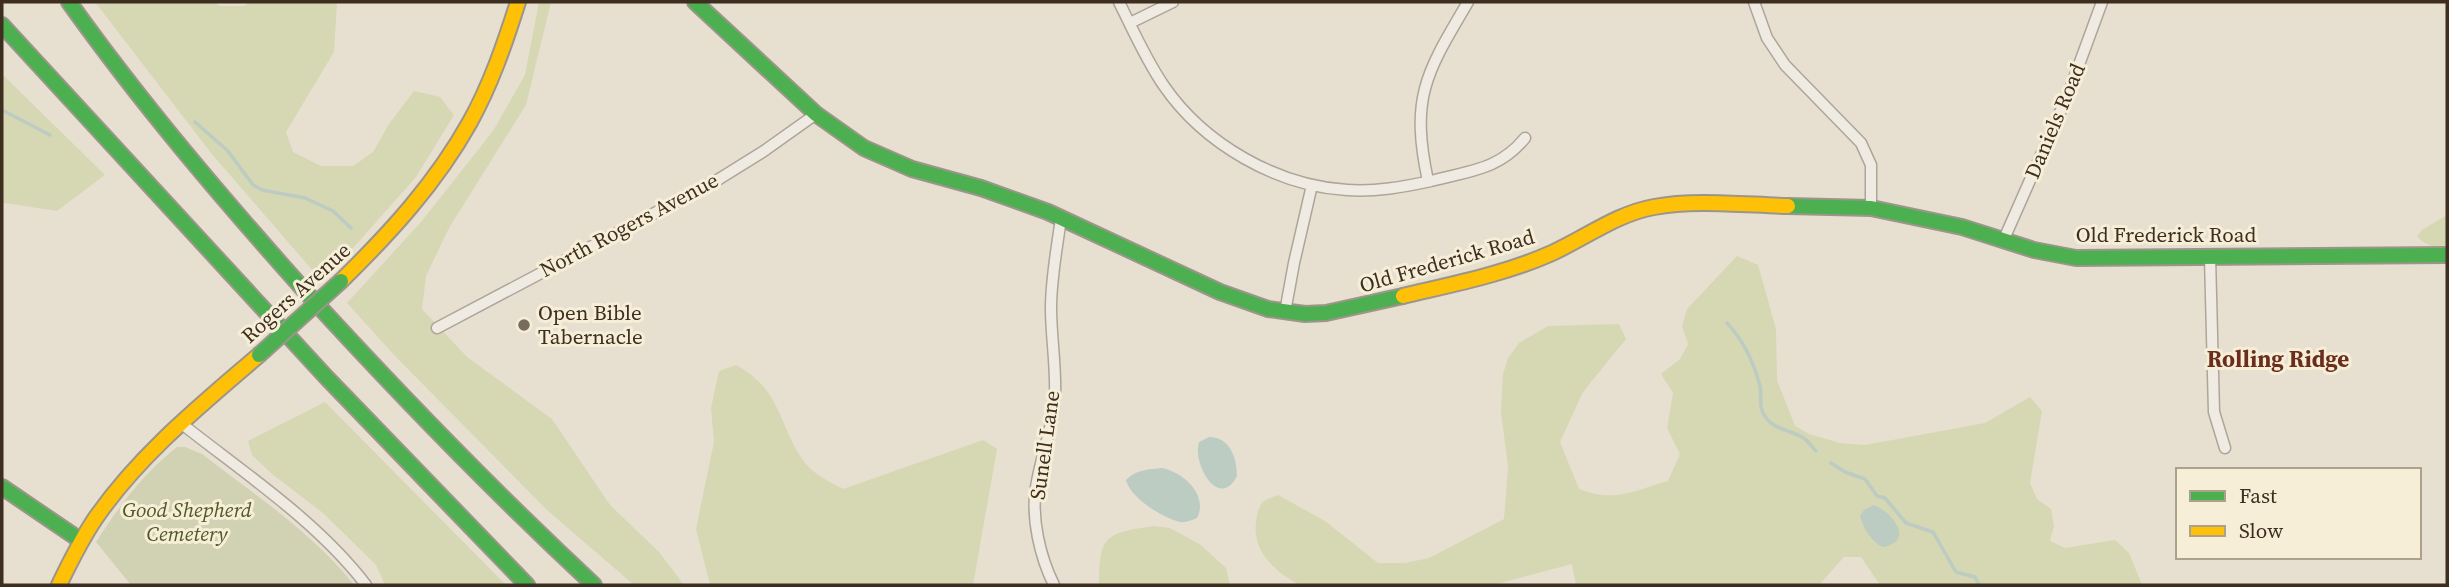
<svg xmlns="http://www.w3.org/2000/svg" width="2449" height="587" font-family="'Source Serif 4',serif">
<rect width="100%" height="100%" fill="#e7e0d1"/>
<path fill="#d6d7b3" d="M95,2H215L220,6H244L250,2H337L334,52L286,132L293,152L321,166H353L373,152L389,124L414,91L440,97L454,115L416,177L346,256L320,279L211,153Z
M539,2H551L526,105L449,228L426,276L422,309L467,357L552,419L610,505L659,552L684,585H634L547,510L395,356L347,303L421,222L493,131L525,75Z
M2,74L105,175L57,211L5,203L2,205Z
M2447,215V245C2434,248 2426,246 2417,236L2422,230Z
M1737,256L1758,265L1776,329L1777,380L1795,426L1809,434L1840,443L1865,445L1985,423L2030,397L2042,411L2030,483L2037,499L2051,509L2054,526L2050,541L2065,548L2115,540L2129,553L2142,585H1880L1861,557H1844L1819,585H1576L1572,564L1493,585H1300C1276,573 1252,551 1256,523C1256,517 1259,506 1263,502C1266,499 1274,497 1278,495L1325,521L1378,563H1405L1429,558L1504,519L1508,467L1501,412L1503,374L1508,358L1519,343L1548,326L1619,324L1626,339L1583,392L1560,442L1579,489C1615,503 1633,491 1668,481L1680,454L1667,428L1673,393L1661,374L1680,359L1688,344L1682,326L1687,309Z
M736,365C784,391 777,427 806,464C815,475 830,482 843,489L983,440L997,449L973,585H710L696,529L714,442L711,408L719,371Z
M325,402L506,585H385L376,565L323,513L272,474L252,455L248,441Z
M1154,526L1170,528L1201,545L1226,568L1230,585H1099C1099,535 1106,533 1154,526Z"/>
<path fill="#d1d1b3" d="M177,447H185L202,454C255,495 313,533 354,585H131L96,542C119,506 143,474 177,447Z"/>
<path fill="#bcccc2" d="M1209,437C1230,437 1237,458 1237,476C1219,511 1192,464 1199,442Z
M1162,468C1183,472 1209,495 1197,518C1192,520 1185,523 1180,522C1163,518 1130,498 1126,480C1135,470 1149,469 1162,468Z
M1874,505C1894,513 1915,542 1882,547C1870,539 1864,530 1860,516L1864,510Z"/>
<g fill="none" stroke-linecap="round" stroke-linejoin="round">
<path stroke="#bcccc2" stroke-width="3.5" d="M2,110L50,135
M195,122L228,151L253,185L262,190L305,198L333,211L351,228
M1727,323C1743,340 1754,363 1760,386C1762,397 1758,409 1766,418C1776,431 1793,430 1805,439C1809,442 1812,447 1816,451
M1831,463L1845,472L1865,479L1877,496L1885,498L1906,523L1933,532L1956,572L1975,577L1979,585"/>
<defs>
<path id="street" d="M1119,2C1133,30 1146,60 1164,86C1204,144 1277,186 1347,190C1376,192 1403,187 1431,181C1469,171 1499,170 1525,138
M1754,2L1767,38L1785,65L1861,143L1871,165V208
M1130,23L1173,2
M1428,181C1410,97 1426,73 1468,2
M2004,239L2069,92L2102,2
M2210,257L2214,412L2225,448
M1285,312L1294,263L1312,185
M437,328L719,179L764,151L816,114
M182,424C244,473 318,522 366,585
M1054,585C1040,557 1031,518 1036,487C1041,455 1054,425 1055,393C1056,365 1051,336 1051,308C1051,278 1057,248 1061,218"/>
<path id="fast" d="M69,2C141,103 221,197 304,290C397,392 493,491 594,585
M695,2L816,114L864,148L912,169L981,188L1048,212L1220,292L1268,309L1305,314L1326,313L1403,296
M2,25L327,378L527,585
M1788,206L1871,208L1962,227L2034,250L2076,258L2447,255
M2,487L80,540"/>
<path id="slow" d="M341,281C390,233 436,183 470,122C491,84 505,43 518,2
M1403,296C1453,284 1505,274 1552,253C1587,237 1616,214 1654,207C1695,199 1746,205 1788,206
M59,585C70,562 81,540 95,519C139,455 201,405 259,355"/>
</defs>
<use href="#street" stroke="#ada599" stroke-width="13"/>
<use href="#fast" stroke="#9c958a" stroke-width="18"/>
<use href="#slow" stroke="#9c958a" stroke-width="18"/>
<use href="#street" stroke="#efebe3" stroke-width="10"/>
<use href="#fast" stroke="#4caf50" stroke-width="14"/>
<use href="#slow" stroke="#ffc107" stroke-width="14"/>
<defs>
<path id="fast-bridge" d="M259,355L341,281"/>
</defs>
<use href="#fast-bridge" stroke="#9c958a" stroke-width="18" stroke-linecap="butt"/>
<use href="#fast-bridge" stroke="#4caf50" stroke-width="14"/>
</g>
<circle fill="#786c5e" stroke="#f7eed8" stroke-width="2.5" cx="524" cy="325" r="7"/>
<g text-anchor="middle" stroke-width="6" stroke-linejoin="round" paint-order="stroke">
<g font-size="21" fill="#3d2e20" stroke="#f7eed8">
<text transform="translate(2055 121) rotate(-67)" y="7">Daniels Road</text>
<text transform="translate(629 225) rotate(-28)" y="7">North Rogers Avenue</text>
<text x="2166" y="242">Old Frederick Road</text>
<text transform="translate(1447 261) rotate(-16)" y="7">Old Frederick Road</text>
<text transform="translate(296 293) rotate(-42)" y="7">Rogers Avenue</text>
<text transform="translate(1045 445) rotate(-82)" y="7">Sunell Lane</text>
</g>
<g font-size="21" fill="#3d2e20" stroke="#f7eed8" text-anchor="start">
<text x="538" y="320">Open Bible<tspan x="538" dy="24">Tabernacle</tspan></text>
</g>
<g font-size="21" font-style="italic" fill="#4d5a26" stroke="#f7eed8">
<text x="187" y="517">Good Shepherd<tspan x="187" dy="24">Cemetery</tspan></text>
</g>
<g font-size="23" font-weight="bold" fill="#6b2e1e" stroke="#f7eed8">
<text x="2278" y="367">Rolling Ridge</text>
</g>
</g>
<rect width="2449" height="587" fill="none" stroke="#3d2e20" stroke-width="7"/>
<rect x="2176" y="468" width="245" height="91" fill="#f7eed8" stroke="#ada18e" stroke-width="2"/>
<rect x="2190" y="491" width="35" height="10" fill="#4caf50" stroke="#ada18e" stroke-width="2"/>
<text x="2239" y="503" font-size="21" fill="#3d2e20">Fast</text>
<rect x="2190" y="526" width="35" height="10" fill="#ffc107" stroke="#ada18e" stroke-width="2"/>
<text x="2239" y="538" font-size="21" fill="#3d2e20">Slow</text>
</svg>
